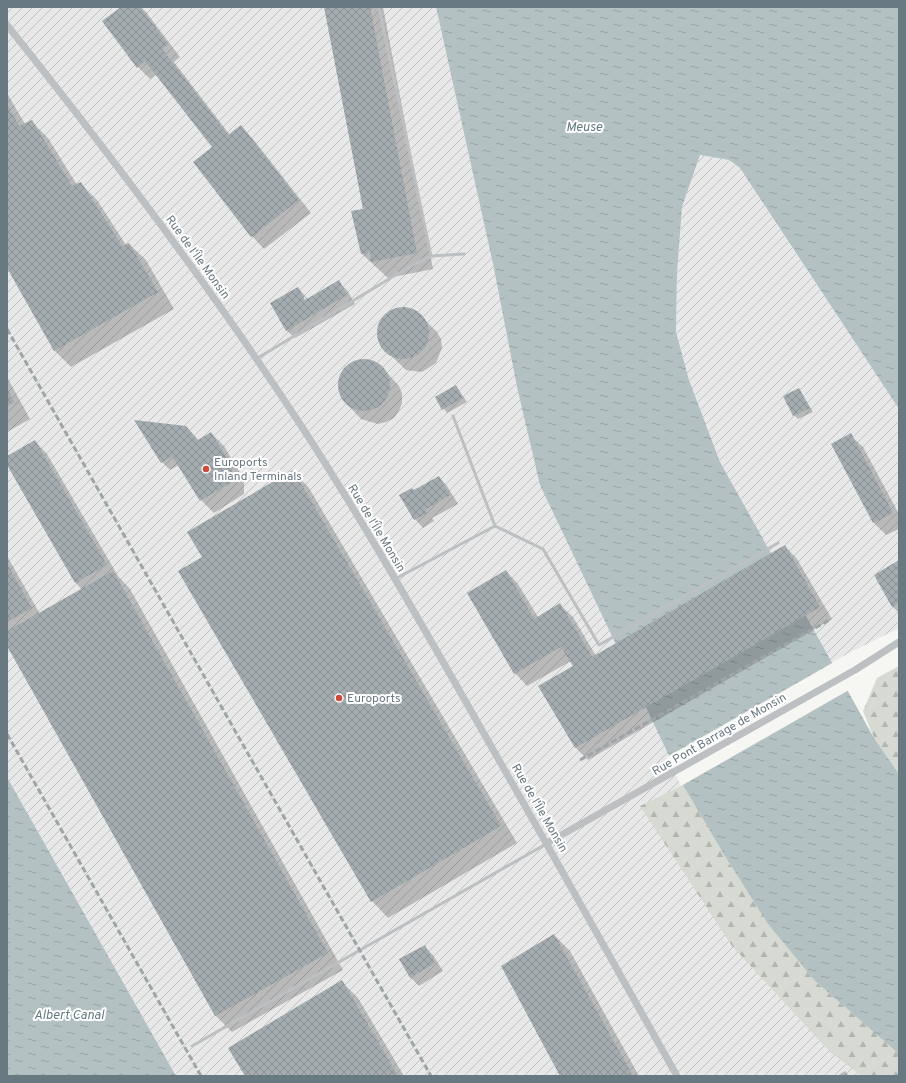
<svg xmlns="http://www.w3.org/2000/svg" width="906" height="1083" font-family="Overpass,sans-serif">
<defs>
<pattern id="industrial-furrows" width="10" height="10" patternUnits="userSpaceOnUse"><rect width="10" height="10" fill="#e7e8e7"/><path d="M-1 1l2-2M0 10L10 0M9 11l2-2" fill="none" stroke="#bfc1c1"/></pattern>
<pattern id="forest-firs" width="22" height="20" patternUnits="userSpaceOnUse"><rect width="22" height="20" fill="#d7dad3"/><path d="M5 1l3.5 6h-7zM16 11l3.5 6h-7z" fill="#b2b6b1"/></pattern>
<pattern id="water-ripples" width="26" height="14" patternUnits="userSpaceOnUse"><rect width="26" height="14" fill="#b4c1c3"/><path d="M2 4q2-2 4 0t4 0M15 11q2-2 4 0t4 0" fill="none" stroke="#96a2a4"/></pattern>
<pattern id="building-cross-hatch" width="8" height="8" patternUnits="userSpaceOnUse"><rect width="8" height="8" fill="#a4acb0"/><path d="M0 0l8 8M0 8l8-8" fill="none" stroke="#8a9195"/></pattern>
</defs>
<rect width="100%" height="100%" fill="#f6f6f3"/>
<path fill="url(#industrial-furrows)" d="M7,7H436L493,264L517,387L720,462L689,380L676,332L677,274L682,207L700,155L729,160L740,168L899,409V628L849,653L669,756L815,981L899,1054V1076H176L7,777Z"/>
<path fill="url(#forest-firs)" d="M899,666V774L874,738L863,711L877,678Z
M683,785L723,853L768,924L815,981L899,1054V1076H862L829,1051L732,946L640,806Z"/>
<path fill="url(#water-ripples)" d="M436,7H899V409L740,168L729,160L700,155L682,207L677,274L676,332L689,380L720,462L874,738L899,774V1054L815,981L768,924L723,853L683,785L540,485L517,387L493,264Z
M7,777L176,1076H7Z"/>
<path fill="#f6f6f3" d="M834,662L849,690L681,786L667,757Z"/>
<path fill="#0003" fill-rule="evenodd" d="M123,7H141L146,12L180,57L174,62L230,135L241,126L253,139L311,213L264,249L252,236L213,148L157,74L150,79L138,67Z
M325,7H383L433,269L388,278L362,254L364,210Z
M7,93L25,124L31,121L48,138L77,185L81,184L97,200L126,245L129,244L146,260L174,309L71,367L55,351L7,266Z
M338,282L347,290L355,304L295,338L286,330L298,288L308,299ZM302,297H305L308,304L307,305Z
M402,308L410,309L424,319L437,332L441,339L442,348L436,363L422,372L406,370L380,345L378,329L381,321L386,314Z
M358,360H366L374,362L381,366L399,386L402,394V403L399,411L394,418L386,422L378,424L361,419L342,399L338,384L344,368Z
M7,377L30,419L7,432Z
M456,386L467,402L447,413L436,397Z
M799,389L813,412L798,419L794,415Z
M186,427L199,441L211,433L224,446L244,480V494L214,513L201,500L179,465L170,470L162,462Z
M850,435L863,447L899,514V529L886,535L874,523L832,444Z
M35,441L47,454L118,576L130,589L343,970L232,1032L216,1016L7,643V556L40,614L82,590L76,583L7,463V457Z
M293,471L309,488L517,843L388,918L372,901L203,557Z
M439,477L447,486L458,504L432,518L434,521L423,528L415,519V491Z
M785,546L797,559L832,619L588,760L576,748L540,686L574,666L571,661L527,686L515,673L506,571L518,584L538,617L560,605L573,617L596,656Z
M899,561V613L893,607Z
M554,935L570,951L639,1076H561Z
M424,946L433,955L443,971L419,986L410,977Z
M342,982L358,998L404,1076H246Z
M845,1071L849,1076H837Z"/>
<path fill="url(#building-cross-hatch)" d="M121,7H140L168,44L162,49L228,135L241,125L299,200L251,237L193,162L212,147L145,61L137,68L102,21Z
M324,7H370L417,253L371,262L370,252L361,254L351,211L363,209Z
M7,104L19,126L32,120L72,186L81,182L122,246L129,243L158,292L54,351L7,268Z
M339,280L347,295L286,331L270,303L298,287L305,300Z
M377 333a26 26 0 1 1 52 0a26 26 0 1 1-52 0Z
M338 385a26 26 0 1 1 52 0a26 26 0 1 1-52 0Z
M456,385L463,398L442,410L435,397Z
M799,388L810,408L793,416L783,396Z
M7,389L14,402L7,406Z
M134,420L186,426L198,440L211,432L232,466V482L200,501L172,456L161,463Z
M851,433L893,513L873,523L831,444Z
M35,440L107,565L75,583L7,465V456Z
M293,470L501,826L371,902L178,571L202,557L187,532Z
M439,476L450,495L425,510L427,513L414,520L399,495L412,488L414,490Z
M785,545L820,607L575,748L538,686L573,666L561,647L514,674L467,593L506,570L534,619L560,603L592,657Z
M899,560V603L892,607L874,575Z
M7,564L32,608L7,622Z
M113,571L328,953L215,1016L7,646V631Z
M554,934L633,1076H560L501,966Z
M425,945L435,963L410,978L399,959Z
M342,980L398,1076H245L228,1048Z"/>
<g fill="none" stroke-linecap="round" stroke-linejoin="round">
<path stroke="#bcc0c3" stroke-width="3" d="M431,256L464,254
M256,359L409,267L431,256L379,7
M495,526L543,549L599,645L778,543
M395,579L495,526L453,416
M192,1046L546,844"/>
<path stroke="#bcc0c3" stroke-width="7" d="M7,25C110,154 210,286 300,424C356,510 407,599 458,688C532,817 604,946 677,1076
M547,843L855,670L899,642"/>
<path stroke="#9ea5a9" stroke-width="3" stroke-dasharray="6 3" stroke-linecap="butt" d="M7,329L431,1076
M7,734L201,1076
M580,760L831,619"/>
</g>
<g fill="#ce4b3b" stroke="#fff" stroke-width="1.5">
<circle cx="206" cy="469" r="4"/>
<circle cx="339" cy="698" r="4"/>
</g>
<g text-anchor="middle" stroke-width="4" stroke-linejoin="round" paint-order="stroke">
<g font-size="12" fill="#697981" stroke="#fff">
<text transform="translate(198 257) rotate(54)" y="4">Rue de l'Île Monsin</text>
<text transform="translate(377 528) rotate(59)" y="4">Rue de l'Île Monsin</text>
<text transform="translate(719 734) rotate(-30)" y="4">Rue Pont Barrage de Monsin</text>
<text transform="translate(540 808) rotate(60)" y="4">Rue de l'Île Monsin</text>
</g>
<g font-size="12" fill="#697981" stroke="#fff" text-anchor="start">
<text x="214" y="466">Euroports<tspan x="214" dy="14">Inland Terminals</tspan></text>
<text x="347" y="702">Euroports</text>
</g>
<g font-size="13" font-style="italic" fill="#647a7d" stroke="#fff">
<text x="584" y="131">Meuse</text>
<text x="69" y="1019">Albert Canal</text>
</g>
</g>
<rect width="906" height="1083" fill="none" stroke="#697981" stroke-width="16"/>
</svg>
